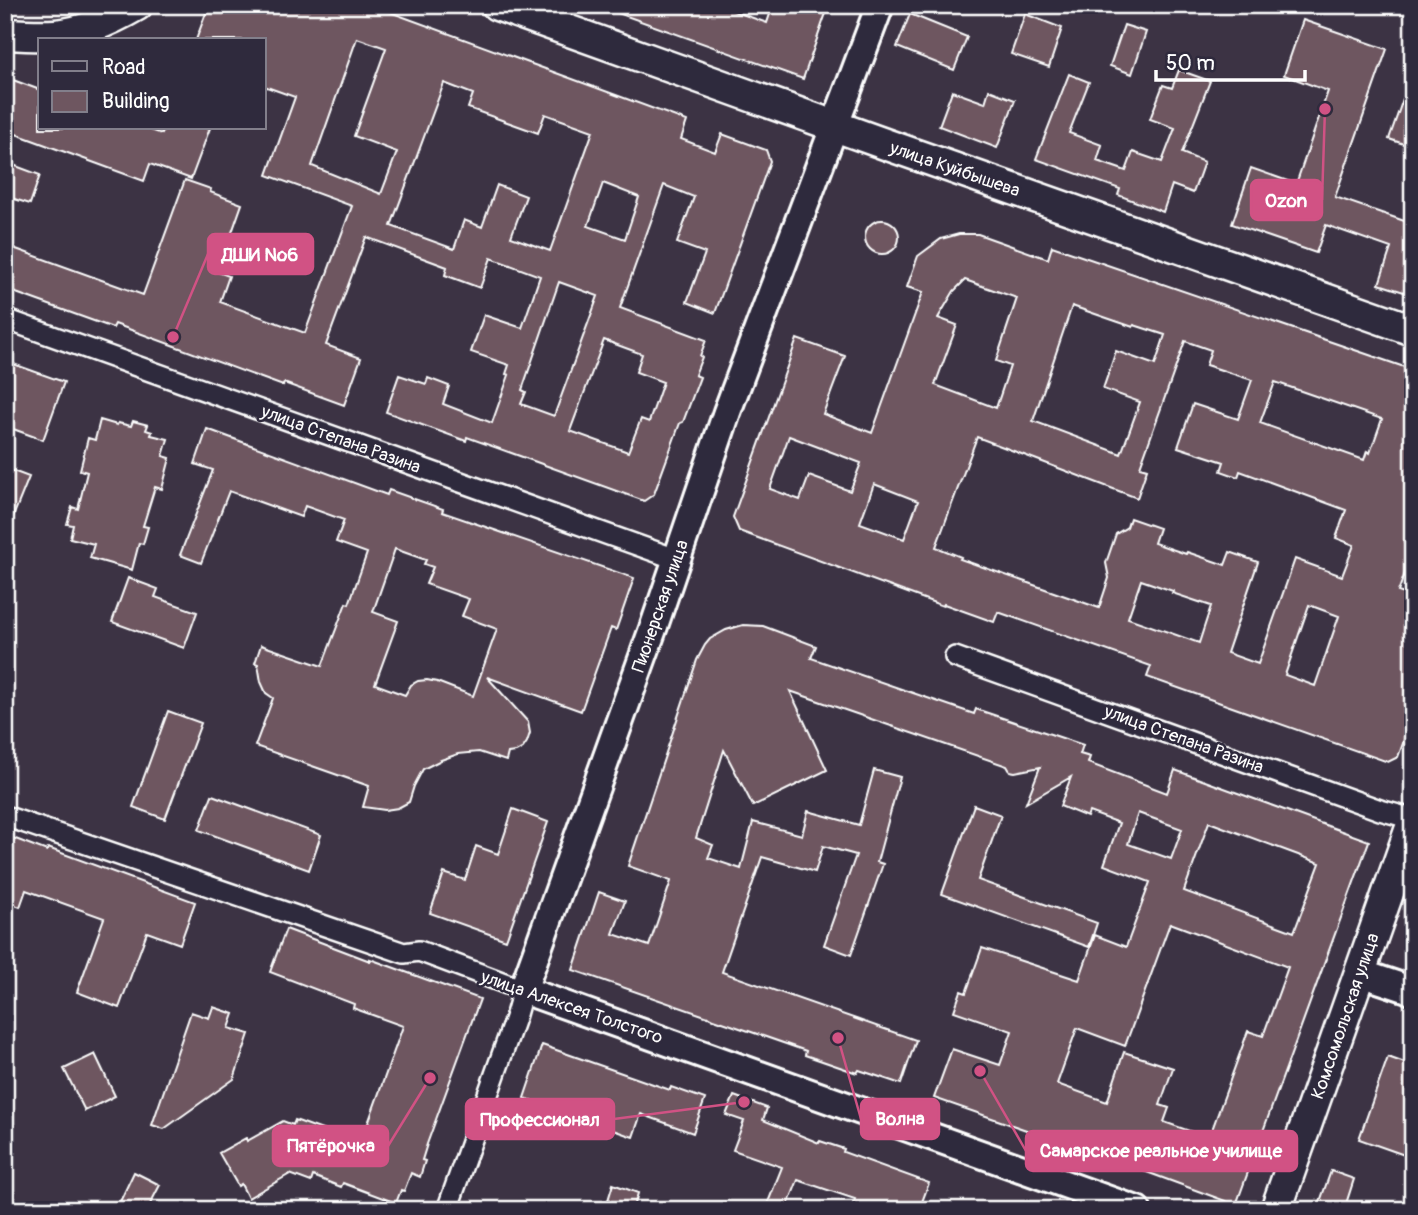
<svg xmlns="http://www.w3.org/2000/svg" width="1418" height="1215" font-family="Pangolin,sans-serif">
<rect width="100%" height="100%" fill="#3c3344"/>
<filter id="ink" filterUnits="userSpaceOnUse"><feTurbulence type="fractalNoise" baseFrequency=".0143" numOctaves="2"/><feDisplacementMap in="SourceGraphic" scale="14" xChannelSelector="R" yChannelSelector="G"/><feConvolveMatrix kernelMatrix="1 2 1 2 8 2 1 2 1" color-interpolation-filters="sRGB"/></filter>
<g filter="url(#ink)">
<path fill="#6e5660" stroke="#fff" stroke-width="2" fill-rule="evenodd" d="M209,5H371L687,121L681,139L715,152L722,134L766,150L770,161L715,313L687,302L705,253L677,243L694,197L664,185L620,308L706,340L700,356L702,357L695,375L700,377L683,422L680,423L654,494L644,501L467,437L466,441L386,412L399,375L426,384L428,378L449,386L443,404L492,423L509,375L506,374L509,365L471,352L484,315L522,328L540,276L491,258L480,288L445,275L447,267L366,237L326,345L361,358L344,405L284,383L283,386L115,324L113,328L5,289V245L143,295L185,180L211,189L210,192L242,204L218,272L229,276L220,302L305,333L352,206L267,175L295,97L264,86V40H196ZM357,38L386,48L354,136L397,152L381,194L312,166ZM444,83L473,94L468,108L538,133L545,114L593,131L550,251L511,237L526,196L497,185L482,227L464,220L454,249L391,226ZM603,183L639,197L625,239L588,226ZM559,282L598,296L554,416L521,404L526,392L522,390ZM604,340L642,354L636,372L663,382L649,422L641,419L628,452L570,431Z
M602,5H735L733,11L767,23L773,5H803L826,13L803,79L601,7Z
M910,14L967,37L954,70L897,47Z
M1025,14L1062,28L1049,67L1011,54Z
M1303,20L1387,49L1335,197L1413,224V295L1379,284L1391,248L1326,225L1316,253L1232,224L1251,168L1296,184L1328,91L1284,75Z
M1124,25L1146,32L1132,74L1110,66Z
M1179,70L1210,81L1182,153L1204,162L1193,193L1172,185L1163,212L1118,195L1120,189L1036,159L1069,74L1089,82L1069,133L1102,145L1097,161L1126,171L1133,152L1162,162L1175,128L1150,119L1163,85L1172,88Z
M5,77L40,90V128H145L162,134L164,128H210L191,179L150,164L144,181L5,130Z
M1410,79L1413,80V147L1389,139Z
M989,90L1015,100L997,148L939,126L952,91L985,103Z
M5,162L40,175L30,204L5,196Z
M865 237a17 17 0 1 1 34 0a17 17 0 1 1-34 0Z
M959,234H978L1048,259L1052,246L1413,370V518L1404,543L1413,546V565L1409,563L1398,592L1413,597V716L1398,757L1388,762L1147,677L1151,666L998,612L994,622L944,604L943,606L739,531L733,517L797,339L845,356L823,414L872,433L923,292L907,287L918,256L941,239ZM965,280L1017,298L996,361L1010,366L996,408L935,385L957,325L938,318L954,291ZM1072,306L1133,327L1134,325L1165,335L1155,365L1116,351L1103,389L1140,402L1121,454L1033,421ZM1185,341L1211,350L1206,365L1252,380L1238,419L1193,404L1178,447L1224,462L1221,471L1238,477L1240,471L1346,510L1336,538L1354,545L1342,576L1295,559L1258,664L1227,653L1258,562L1230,552L1225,565L1187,552L1186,554L1154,543L1159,528L1130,518L1127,527L1116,534L1106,563L1109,578L1099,608L960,559L961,557L936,547L977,437L1137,498L1147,469L1140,467ZM1275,382L1382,419L1370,453L1367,451L1364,460L1260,423ZM789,436L861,463L850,491L809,476L800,500L770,489ZM874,484L918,501L904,539L860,523ZM1141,580L1173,591L1172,593L1211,606L1199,643L1128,618ZM1309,605L1339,616L1315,686L1285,675Z
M5,361L64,382L43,440L5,426Z
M100,420L117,425L118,423L131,426L133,421L148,425L146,430L152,432L151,435L168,439L163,456L170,458L162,489L155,487L143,526L148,527L143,544L139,543L132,570L90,558L94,544L70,538L73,525L67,524L72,507L78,509L87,472L80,470L88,438L95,440Z
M207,429L387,495L389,490L443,509L442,512L634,578L616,630L611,628L581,711L487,677L528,722L530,733L527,742L523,748L516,752L508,753L506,761L479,752L458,754L441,760L423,769L414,786L409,802L398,808L385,810L363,807L369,786L255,746L273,698L266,693L261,682L258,664L255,663L261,645L322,666L346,603L349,604L367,553L336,542L344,520L305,506L301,517L229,491L201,563L180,555L213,470L195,464ZM395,549L426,560L424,564L433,567L426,584L469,599L462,616L497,629L473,696L437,682L427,680L418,681L411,685L405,695L375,684L398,621L373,612Z
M5,468L29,477L6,534H5Z
M128,578L158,589L155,597L197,612L184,648L112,622Z
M743,625L763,626L816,646L811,658L974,714L976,709L1083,745L1080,754L1090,757L1088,763L1167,793L1175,770L1369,841L1236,1205L1133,1167L934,1098L952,1049L1000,1065L1012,1031L954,1011L961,991L966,993L982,948L1079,980L1095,935L1126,947L1150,882L1104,865L1119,823L1089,812L1087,817L1060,806L1071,777L1026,803L1040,767L1015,772L1010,771L1007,766L790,691L827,770L753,806L724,750L696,838L713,845L708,858L741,869L753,822L802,835L808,811L859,825L874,770L900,777L877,862L883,864L851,955L824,945L856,855L823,846L815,872L762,857L722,972L916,1040L901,1084L859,1070L857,1073L805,1055L806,1051L573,970L599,892L625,901L613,934L649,946L671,881L628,866L697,660L705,645L710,639L726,630ZM1138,813L1182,829L1171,859L1128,844ZM1209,822L1320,863L1294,932L1184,891ZM1170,923L1288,967L1263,1036L1248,1031L1209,1138L1164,1122L1169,1108L1160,1105L1173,1068L1124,1052L1107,1102L1057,1084L1077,1028L1125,1046Z
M168,711L201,723L165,819L133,807Z
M212,795L321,835L309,870L199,830Z
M974,805L1001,815L978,880L1097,923L1089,947L942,894Z
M513,809L548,822L506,940L430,913L444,873L465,880L476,846L498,854Z
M5,835L47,851L48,848L195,902L180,944L147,932L119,1008L77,992L104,918L26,890L20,907L5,901Z
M286,929L370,961V959L480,999L427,1144L422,1160L425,1161L420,1177L411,1173L404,1191L401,1190L396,1203L343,1183L341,1187L313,1176L311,1182L290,1174L248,1198L241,1184L238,1186L219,1153L246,1138L247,1141L283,1121L293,1125L295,1120L336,1135L337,1132L362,1140L403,1026L353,1008L354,1004L270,972Z
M213,1007L234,1014L229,1028L249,1034L234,1079L164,1129L152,1125L191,1012L209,1018Z
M542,1045L670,1090L671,1087L705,1099L693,1133L641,1114L633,1137L570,1115L567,1123L539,1113L542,1104L524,1098Z
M95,1054L115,1096L85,1111L64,1069Z
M1388,1057L1413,1066V1158L1359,1139Z
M734,1096L767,1108L763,1120L819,1143L820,1141L844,1149L843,1152L929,1183L919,1210H851L855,1199L798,1180L786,1210H765L782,1167L733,1150L744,1121L726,1115Z
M1331,1171L1354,1179L1344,1210H1317Z
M134,1172L160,1185L147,1210H116Z
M613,1184L638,1193L633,1210H605Z"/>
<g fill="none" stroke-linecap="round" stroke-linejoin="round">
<defs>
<path id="street" d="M5,319L676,559
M955,657L1380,810L1413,819
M5,816L404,953L419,951L523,990L515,1018L447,1210"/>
<path id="secondary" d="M880,5L727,412L654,626L523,990L1137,1210
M1360,973L1408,989L1413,992"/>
<path id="primary" d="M497,5L885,144L1413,330
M5,34C22,35 38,36 55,35C83,33 113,19 137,5
M1276,1210L1413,822"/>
</defs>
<use href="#street" stroke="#fff" stroke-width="24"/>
<use href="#secondary" stroke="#fff" stroke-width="32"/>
<use href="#primary" stroke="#fff" stroke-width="35"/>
<use href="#street" stroke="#2f2a3d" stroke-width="19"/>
<use href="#secondary" stroke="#2f2a3d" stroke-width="26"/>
<use href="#primary" stroke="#2f2a3d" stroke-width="30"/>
</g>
</g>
<g text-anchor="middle" stroke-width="5" stroke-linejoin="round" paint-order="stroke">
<g font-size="18" fill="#fff" stroke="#2f2a3d">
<text transform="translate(955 169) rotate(19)" y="6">улица Куйбышева</text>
<text transform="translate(341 439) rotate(20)" y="6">улица Степана Разина</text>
<text transform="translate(660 606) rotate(-71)" y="6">Пионерская улица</text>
<text transform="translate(1184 739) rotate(20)" y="6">улица Степана Разина</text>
<text transform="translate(572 1007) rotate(19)" y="6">улица Алексея Толстого</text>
<text transform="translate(1345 1016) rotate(-71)" y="6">Комсомольская улица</text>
</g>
</g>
<path fill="none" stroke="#d15284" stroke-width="2.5" d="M1325 109L1322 200M173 337L208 254M838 1038L861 1119M744 1102L614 1119M430 1078L388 1146M980 1071L1026 1151"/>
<g fill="#d15284" stroke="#2f2a3d" stroke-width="2.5">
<circle cx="1325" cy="109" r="7"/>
<circle cx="173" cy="337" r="7"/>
<circle cx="838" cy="1038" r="7"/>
<circle cx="744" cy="1102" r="7"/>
<circle cx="430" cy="1078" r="7"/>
<circle cx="980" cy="1071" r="7"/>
</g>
<g fill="#d15284" stroke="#d15284" stroke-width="2.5">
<rect x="1251" y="180" width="71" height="40" rx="7"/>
<rect x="208" y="234" width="105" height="40" rx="7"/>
<rect x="861" y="1099" width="78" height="40" rx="7"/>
<rect x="466" y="1099" width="148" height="40" rx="7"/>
<rect x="273" y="1126" width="115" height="40" rx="7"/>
<rect x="1026" y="1131" width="271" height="40" rx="7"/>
</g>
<g font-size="19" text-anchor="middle" font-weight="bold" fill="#fff">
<text x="1286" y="207">Ozon</text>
<text x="260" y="261">ДШИ №6</text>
<text x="900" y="1125">Волна</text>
<text x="540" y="1126">Профессионал</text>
<text x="331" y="1152">Пятёрочка</text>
<text x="1161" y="1157">Самарское реальное училище</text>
</g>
<rect width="1418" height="1215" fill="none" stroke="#2f2a3d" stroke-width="28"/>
<rect x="14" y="14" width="1390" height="1187" fill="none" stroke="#fff" stroke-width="2.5" filter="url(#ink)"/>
<rect x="38" y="38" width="228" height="91" fill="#2f2a3d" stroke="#827f8b" stroke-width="2"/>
<rect x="52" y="61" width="35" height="10" fill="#2f2a3d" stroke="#827f8b" stroke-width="2"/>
<text x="102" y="74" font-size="21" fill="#ffffff">Road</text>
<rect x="52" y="91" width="35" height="21" fill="#6e5660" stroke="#827f8b" stroke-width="2"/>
<text x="102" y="108" font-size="21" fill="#ffffff">Building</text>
<path d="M1156 70v10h149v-10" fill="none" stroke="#ffffff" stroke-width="3.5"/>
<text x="1166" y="70" font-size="21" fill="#ffffff" stroke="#2f2a3d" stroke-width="5" paint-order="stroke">50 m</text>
</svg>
